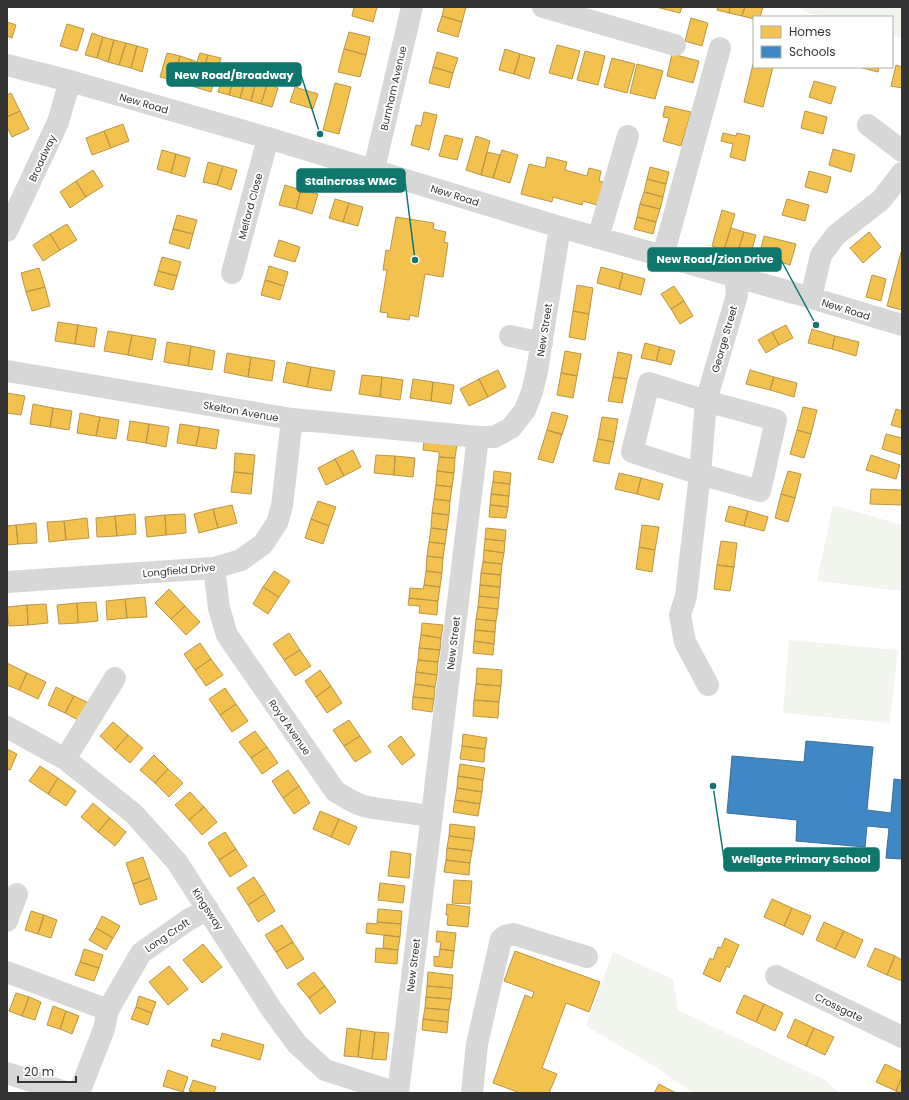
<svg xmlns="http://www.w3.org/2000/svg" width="909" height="1100" font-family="Poppins,sans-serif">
<rect width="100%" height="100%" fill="#fff"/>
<path fill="#f1f5ed" d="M798,7H902V38L892,35V17H825L809,13Z
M833,505L902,525V591L817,581Z
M789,640L898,650L890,723L783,713Z
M613,952L673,979L678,1010L823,1079L840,1093H693L654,1066L586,1026Z"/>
<path fill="#f2c14e" stroke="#b99646" d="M354,7H377L373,22L352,16Z
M444,7H466L462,22L442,16Z
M656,7H682L680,13Z
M718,7H730L729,13L717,10Z
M730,7H745L742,16L729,13Z
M745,7H763L760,17H754V19L742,16Z
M442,16L462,22L458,37L437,31Z
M691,18L708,23L702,46L685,41Z
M7,22L16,25L12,38L7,36Z
M67,24L84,29L77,51L60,46Z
M349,32L370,37L366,55L344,49Z
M92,33L103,37L97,58L85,55Z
M103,37L114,40L108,62L97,58Z
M114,40L126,43L119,65L108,62Z
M126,43L137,46L131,68L119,65Z
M557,45L580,51L572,79L549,73Z
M137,46L148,49L142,72L131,68Z
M344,49L366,55L360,77L338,72Z
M505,49L520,54L514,74L499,70Z
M585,51L605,56L598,85L577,80Z
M437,52L458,58L453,73L433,67Z
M167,53L180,56L173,80L160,77Z
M200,53L208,55L198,88L185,84L192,60L197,62Z
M520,54L535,58L529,79L514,74Z
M672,54L699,61L693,83L667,76Z
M208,55L221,58L211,92L198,88Z
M180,56L192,60L185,84L173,80Z
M612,58L635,64L627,93L604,87Z
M754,60V67H773L763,107L744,102Z
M637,64L663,71L655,99L630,93Z
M896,65L902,67V88L891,86Z
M433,67L453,73L449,88L429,83Z
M862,67H879L878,72L862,68Z
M224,72L235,75L229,95L218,92Z
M235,75L246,78L240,98L229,95Z
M246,78L256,81L251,101L240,98Z
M256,81L267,84L261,104L251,101Z
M814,81L836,87L831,104L809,97Z
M335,83L351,87L339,134L323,130Z
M267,84L278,88L272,107L261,104Z
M295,87L318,94L313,109L290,102Z
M11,93L20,111L7,117V95Z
M665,106L691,112L681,146L663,141L669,118L663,117Z
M20,111L29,129L12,137L7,127V117Z
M805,111L827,117L823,134L801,128Z
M424,112L437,115L429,150L411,145L416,125L421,126Z
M123,124L129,141L111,148L104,131Z
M104,131L111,148L92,155L86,138Z
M723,133L736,136L737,133L750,136L745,161L730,157L733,144L721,141Z
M445,135L463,139L457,160L439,156Z
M476,136L490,141L481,175L466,170Z
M833,149L855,155L851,172L829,165Z
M162,150L176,154L171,173L157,169Z
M502,150L518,155L510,183L493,178Z
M487,152L500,155L493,178L481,175Z
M176,154L190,158L185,177L171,173Z
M547,157L567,162L565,170L587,176L589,168L601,171L599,181L610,184L604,207L583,201L582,205L553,197L552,202L521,194L529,164L545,168Z
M208,162L223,166L217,185L203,182Z
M223,166L237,170L231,190L217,185Z
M650,167L669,172L666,184L647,179Z
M93,170L103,186L86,197L76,181Z
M809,171L831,177L827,193L805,187Z
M647,179L666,184L663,197L644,192Z
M76,181L86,197L70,208L60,192Z
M285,185L301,190L296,209L279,205Z
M301,190L318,194L312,214L296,209Z
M644,192L663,197L660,209L640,204Z
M335,199L349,203L343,222L329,218Z
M787,199L809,205L805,221L782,215Z
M349,203L363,207L358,226L343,222Z
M640,204L660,209L656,222L637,217Z
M722,210L735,214L724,250L712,246Z
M177,215L197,220L193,234L173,229Z
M396,217L434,223L433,229L446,232L444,242L448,243L443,277L425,274L418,317L410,315L409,320L387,317L388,313L380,312L387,270H383L386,250L390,251Z
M637,217L656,222L653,234L634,229Z
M67,224L77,240L60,250L50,234Z
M731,228L744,232L737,254L724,250Z
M173,229L193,234L189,249L169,243Z
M744,232L756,235L750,257L737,254Z
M869,232L881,247L863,263L850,248Z
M50,234L60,250L43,261L33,245Z
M764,236L796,244L790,265L759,256Z
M279,240L300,247L295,262L274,256Z
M901,252H902V310L887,306Z
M162,257L181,262L177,276L158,271Z
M269,266L288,272L284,286L265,280Z
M601,267L623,273L619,289L597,283Z
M39,268L45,287L26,292L21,273Z
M158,271L177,276L173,290L154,285Z
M623,273L645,279L641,295L619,289Z
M872,275L886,279L881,301L866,297Z
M265,280L284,286L280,300L261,295Z
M577,285L593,288L589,314L573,311Z
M674,286L684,301L671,309L661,294Z
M45,287L50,306L32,311L26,292Z
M684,301L693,316L680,324L671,309Z
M573,311L589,314L585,340L569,337Z
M58,322L78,325L75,344L55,341Z
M78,325L97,328L94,347L75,344Z
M786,325L793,338L779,345L772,332Z
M812,329L835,336L832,349L808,343Z
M108,331L132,335L128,355L104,351Z
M772,332L779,345L766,353L758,340Z
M132,335L156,339L152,360L128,355Z
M835,336L859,342L856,356L832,349Z
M167,342L191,346L188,366L164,362Z
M645,343L660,347L656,361L641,358Z
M191,346L215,351L212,370L188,366Z
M660,347L675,351L671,365L656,361Z
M565,351L581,354L577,376L561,373Z
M618,352L632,355L627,379L613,377Z
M227,353L251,357L248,377L224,372Z
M251,357L275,361L272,381L248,377Z
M287,362L311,367L307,387L283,382Z
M311,367L335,371L331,391L307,387Z
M498,370L506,387L488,397L479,379Z
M750,370L774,377L770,390L746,384Z
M561,373L577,376L573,398L557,395Z
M362,375L382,377L380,397L359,394Z
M382,377L403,380L400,400L380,397Z
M613,377L627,379L622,403L608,401Z
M774,377L797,383L794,397L770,390Z
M413,379L433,382L431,401L410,398Z
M479,379L488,397L469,406L460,389Z
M433,382L454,385L451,404L431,401Z
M7,393L25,396L21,415L7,413Z
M33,404L53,408L50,427L30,424Z
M803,407L817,410L811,434L797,430Z
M53,408L72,411L69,430L50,427Z
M896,409L902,411V428L891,425Z
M552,412L568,416L562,435L547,430Z
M80,413L100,417L96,436L77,433Z
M100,417L119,420L116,439L96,436Z
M602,417L618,419L614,442L598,439Z
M130,421L149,424L146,443L127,440Z
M149,424L169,427L166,447L146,443Z
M180,424L200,427L196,446L177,443Z
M200,427L219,430L216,449L196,446Z
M547,430L562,434L553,463L538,459Z
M797,430L811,434L804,458L790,454Z
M886,434L902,438V455L882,449Z
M598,439L614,442L609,464L593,461Z
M424,441L457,444L455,458L439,457V452L423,450Z
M353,450L361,467L344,476L335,459Z
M235,453L255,455L253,474L234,472Z
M376,455L395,456L394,475L374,473Z
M871,455L900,465L896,479L866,470Z
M395,456L415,458L413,477L394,475Z
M439,457L455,458L454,473L437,471Z
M335,459L344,476L326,485L318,468Z
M437,471L454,473L452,487L436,485Z
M494,471L511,473L510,484L493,482Z
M788,471L801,474L795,498L781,494Z
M234,472L253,474L251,494L231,492Z
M619,473L641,478L637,494L615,489Z
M641,478L663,484L659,500L637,494Z
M493,482L510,484L509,496L491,494Z
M436,485L452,487L450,501L434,499Z
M871,489L902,490V505L870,504Z
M491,494L509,496L508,507L490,505Z
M781,494L795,498L788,522L775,518Z
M434,499L450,501L449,515L432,513Z
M318,501L336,507L329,526L311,519Z
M232,505L237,523L218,528L213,509Z
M490,505L508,507L506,518L489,517Z
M729,506L748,511L744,526L725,521Z
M213,509L218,528L199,533L194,514Z
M748,511L768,517L764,531L744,526Z
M432,513L449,515L447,530L431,528Z
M135,514L136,534L117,536L115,516Z
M185,514L186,533L166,535L165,515Z
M165,515L166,535L147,537L145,517Z
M115,516L117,536L97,537L96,518Z
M87,518L89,538L66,540L64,521Z
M311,519L329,526L323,544L305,538Z
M64,521L66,540L49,542L47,522Z
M36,523L37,543L18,544L16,525Z
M16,525L18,544L7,545V526Z
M642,525L659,527L655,550L639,547Z
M431,528L447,530L445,544L429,542Z
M486,528L506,530L505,541L485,539Z
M485,539L505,541L504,553L484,550Z
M721,541L737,543L734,567L717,565Z
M429,542L445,544L443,558L427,556Z
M639,547L655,550L652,572L636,569Z
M484,550L504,553L502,564L483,562Z
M427,556L443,558L442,573L426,571Z
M483,562L502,564L501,575L481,573Z
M717,565L734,567L730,591L714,589Z
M274,571L290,581L279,597L263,587Z
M426,571L442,573L440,587L424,585Z
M481,573L501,575L500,587L480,585Z
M424,585L440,587L438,601L409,598L410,588L423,589Z
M480,585L500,587L499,598L479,596Z
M263,587L279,597L268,614L253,604Z
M169,589L185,606L171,619L155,603Z
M479,596L499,598L498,609L478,607Z
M145,597L147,617L127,618L125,599Z
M409,598L438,601L437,615L419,613L420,606L408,605Z
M125,599L127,618L107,620L106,601Z
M96,602L98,621L78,623L77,603Z
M77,603L78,623L59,624L57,605Z
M46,604L48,623L28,625L27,605Z
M27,605L28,625L9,626L7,607Z
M185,606L200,622L186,635L171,619Z
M478,607L498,609L496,621L476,619Z
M476,619L496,621L495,632L475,630Z
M422,623L443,625L441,638L421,635Z
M475,630L495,632L494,644L474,641Z
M289,633L300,650L284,660L273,644Z
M421,635L441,638L440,650L419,648Z
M474,641L494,644L493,655L473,653Z
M200,643L211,659L195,670L184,654Z
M419,648L440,650L438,662L418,660Z
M300,650L311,666L295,676L284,660Z
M211,659L223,675L206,686L195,670Z
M418,660L438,662L437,675L416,672Z
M7,663L27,673L19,690L7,685Z
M477,668L502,670L501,686L476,684Z
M320,670L331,686L316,697L305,681Z
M416,672L437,675L435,687L415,684Z
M27,673L46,682L38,699L19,690Z
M415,684L435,687L434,699L413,697Z
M476,684L501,686L499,702L474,700Z
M331,686L342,703L327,713L316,697Z
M56,687L74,696L65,713L48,705Z
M225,688L236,704L220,715L209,699Z
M74,696L91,704L82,722L65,713Z
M413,697L434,699L432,712L412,709Z
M474,700L499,702L498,718L473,716Z
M236,704L248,721L232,732L220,715Z
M349,720L360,736L344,746L333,730Z
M113,722L128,735L115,750L100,736Z
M255,731L267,747L251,758L239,742Z
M463,734L487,738L485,749L462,746Z
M128,735L143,748L130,763L115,750Z
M360,736L371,752L355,762L344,746Z
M401,736L415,755L402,765L388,746Z
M462,746L485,749L484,762L460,759Z
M267,747L278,763L262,774L251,758Z
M7,749L17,754L10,770L7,769Z
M154,755L168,769L155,783L140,770Z
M460,764L485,768L483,780L458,776Z
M40,766L58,778L48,794L29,781Z
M168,769L183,783L169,797L155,783Z
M288,770L299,786L283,798L272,781Z
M458,776L483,780L482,792L457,788Z
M58,778L76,791L66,806L48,794Z
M299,786L310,803L294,814L283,798Z
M457,788L482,792L480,804L455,800Z
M190,792L204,807L189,820L175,805Z
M455,800L480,804L478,816L453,812Z
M93,803L110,818L98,832L81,817Z
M204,807L217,822L202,835L189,820Z
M320,811L339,819L331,837L313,829Z
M110,818L126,832L115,846L98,832Z
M339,819L357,827L349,845L331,837Z
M450,824L475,827L474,839L449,836Z
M225,832L236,849L219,860L208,843Z
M449,836L474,839L472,851L447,848Z
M447,848L472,851L470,863L446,860Z
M236,849L247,866L230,877L219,860Z
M391,851L411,854L409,878L388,876Z
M143,857L150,878L133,884L126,863Z
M446,860L470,863L469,875L444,872Z
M254,877L265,894L248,905L237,888Z
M150,878L157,899L140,905L133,884Z
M454,880L472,881L470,904L452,903Z
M380,883L405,886L403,903L378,900Z
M265,894L275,911L258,922L248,905Z
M772,899L792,908L784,926L764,917Z
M447,904L470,907L468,927L447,925L448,915H446Z
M792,908L811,916L803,935L784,926Z
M378,909L402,911L401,924L377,922Z
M31,911L44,915L38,934L25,930Z
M44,915L57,920L51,938L38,934Z
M102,916L120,926L113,938L96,928Z
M377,922L401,924L400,937L366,933L367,923L377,924Z
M824,922L844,931L835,949L816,940Z
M282,925L293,942L276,952L265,935Z
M96,928L113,938L106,950L89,940Z
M437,931L456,933L454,951L440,949L441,942H436Z
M844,931L863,940L855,958L835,949Z
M384,935L400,937L398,950L383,948Z
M725,938L739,945L729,968L727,966L720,982L703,974L710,958L713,960L718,947L721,948Z
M293,942L304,959L287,969L276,952Z
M203,944L222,967L202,983L183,960Z
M376,948L398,950L397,964L375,962Z
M875,948L895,956L887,975L867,966Z
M84,949L103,955L99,968L80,962Z
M440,949L454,951L452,968L434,966V956L439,957Z
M515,951L600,982L589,1012L566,1003L542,1068L557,1074L549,1093H520L493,1083L525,995L532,998L534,992L504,981Z
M895,956L902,960V981L887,975Z
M80,962L99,968L94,981L75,975Z
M169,966L188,989L168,1005L149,982Z
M314,972L325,986L309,998L297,984Z
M428,972L453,975L452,988L427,986Z
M325,986L336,1002L320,1014L309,998Z
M427,986L452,988L451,999L426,997Z
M16,993L29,997L22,1016L9,1011Z
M744,995L764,1004L756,1022L736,1013Z
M139,996L156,1002L152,1013L136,1007Z
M29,997L41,1002L35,1020L22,1016Z
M426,997L451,999L449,1010L425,1008Z
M764,1004L783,1013L775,1031L756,1022Z
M53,1006L66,1011L60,1029L47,1025Z
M136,1007L152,1013L148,1025L131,1019Z
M425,1008L449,1010L448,1022L423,1019Z
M66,1011L79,1016L72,1034L60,1029Z
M423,1019L448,1022L447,1033L422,1030Z
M795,1019L814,1028L806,1046L787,1037Z
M347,1028L361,1030L358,1057L344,1056Z
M814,1028L834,1037L825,1055L806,1046Z
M361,1030L375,1032L372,1059L358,1057Z
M375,1032L389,1033L386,1060L372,1059Z
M222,1033L264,1045L260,1060L211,1046L213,1039L220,1041Z
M885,1064L902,1072V1077L896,1091L876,1082Z
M168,1070L188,1077L183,1092L163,1086Z
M902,1077V1093H901L896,1091Z
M193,1080L216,1087L214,1093H196L189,1091Z
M659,1084L676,1093H654Z"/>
<path fill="#3f88c5" stroke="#3b6e99" d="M806,741L873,747L867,810L891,813L894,779L902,780V859L886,858L889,828L867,826L865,847L796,841L797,820L727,813L732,756L804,762Z"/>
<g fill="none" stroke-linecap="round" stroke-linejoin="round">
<path stroke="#d7d7d7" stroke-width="22" d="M543,7L675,45
M7,65L70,81L268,138L560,227L808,297L902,325
M868,125L902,151
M374,169L412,7
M7,231L58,122L70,81
M598,238L628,136
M663,256L720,48
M232,273L268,138
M808,297L813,289L821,255L836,235L881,200L902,173
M510,336L542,343
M7,371L292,419L478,437
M649,383L706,401L776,420L760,491L700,474L632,452Z
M214,568L219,608L227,635L335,791C345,797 356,805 368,807C389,811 411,812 432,817
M7,582L214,568L241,560L263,544L277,523L282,506L292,419
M708,685L685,642L680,615L686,596L700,474L706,401L737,295L735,277
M7,727L65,759L134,814L177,862L272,1010L297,1044L325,1070L397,1093
M65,759L115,678
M7,921L17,894
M7,972L108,1010
M776,976L902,1037
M7,1073L68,1093
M79,1093L104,1029L108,1010L141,953L188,920L208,909
M398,1093L478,437H494L511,428L525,410L532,392L537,371L560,227
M472,1093L477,1044L501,939L505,936L513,934L587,957"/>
</g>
<g text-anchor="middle" stroke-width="4" stroke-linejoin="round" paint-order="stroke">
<g font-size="10" fill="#333" stroke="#fff">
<text transform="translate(393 88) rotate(-77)" y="4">Burnham Avenue</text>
<text transform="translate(144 103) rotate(16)" y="4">New Road</text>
<text transform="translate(42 158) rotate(-65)" y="4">Broadway</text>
<text transform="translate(455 195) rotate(17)" y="4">New Road</text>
<text transform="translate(250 206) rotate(-75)" y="4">Melford Close</text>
<text transform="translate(846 309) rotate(17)" y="4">New Road</text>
<text transform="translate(544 330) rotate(-81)" y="4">New Street</text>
<text transform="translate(724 339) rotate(-74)" y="4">George Street</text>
<text transform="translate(241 411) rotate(10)" y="4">Skelton Avenue</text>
<text transform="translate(179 570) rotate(-5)" y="4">Longfield Drive</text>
<text transform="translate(453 643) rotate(-83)" y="4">New Street</text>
<text transform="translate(290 727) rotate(55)" y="4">Royd Avenue</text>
<text transform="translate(208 909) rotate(57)" y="4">Kingsway</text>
<text transform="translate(167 935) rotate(-34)" y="4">Long Croft</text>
<text transform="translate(413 965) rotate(-83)" y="4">New Street</text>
<text transform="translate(839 1007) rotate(26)" y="4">Crossgate</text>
</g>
</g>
<path fill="none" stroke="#0f766e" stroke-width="1.5" d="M320 134L301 75M415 260L405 181M816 325L781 260M713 786L724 859"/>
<g fill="#0f766e" stroke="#fff" stroke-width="1.5">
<circle cx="320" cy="134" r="4"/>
<circle cx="415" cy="260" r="4"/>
<circle cx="816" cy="325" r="4"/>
<circle cx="713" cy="786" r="4"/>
</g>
<g fill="#0f766e" stroke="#0f766e" stroke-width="1.5">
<rect x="167" y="63" width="134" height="23" rx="4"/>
<rect x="297" y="169" width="108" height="23" rx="4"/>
<rect x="648" y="248" width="133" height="23" rx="4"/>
<rect x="724" y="848" width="155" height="23" rx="4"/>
</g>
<g font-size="11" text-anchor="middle" font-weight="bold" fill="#fff">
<text x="234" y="79">New Road/Broadway</text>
<text x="351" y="185">Staincross WMC</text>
<text x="715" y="263">New Road/Zion Drive</text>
<text x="801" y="863">Wellgate Primary School</text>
</g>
<rect width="909" height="1100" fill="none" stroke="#333333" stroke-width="16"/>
<rect x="753" y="16" width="140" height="52" fill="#ffffff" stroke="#adadad"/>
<rect x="761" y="26" width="20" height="12" fill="#f2c14e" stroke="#adadad"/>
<text x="789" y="36" font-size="12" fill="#333333">Homes</text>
<rect x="761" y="46" width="20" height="12" fill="#3f88c5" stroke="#adadad"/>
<text x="789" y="56" font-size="12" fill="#333333">Schools</text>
<path d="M18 1076v6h58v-6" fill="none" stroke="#333333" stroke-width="2"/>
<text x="24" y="1076" font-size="12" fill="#333333" stroke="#ffffff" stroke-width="3" paint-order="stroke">20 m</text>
</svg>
